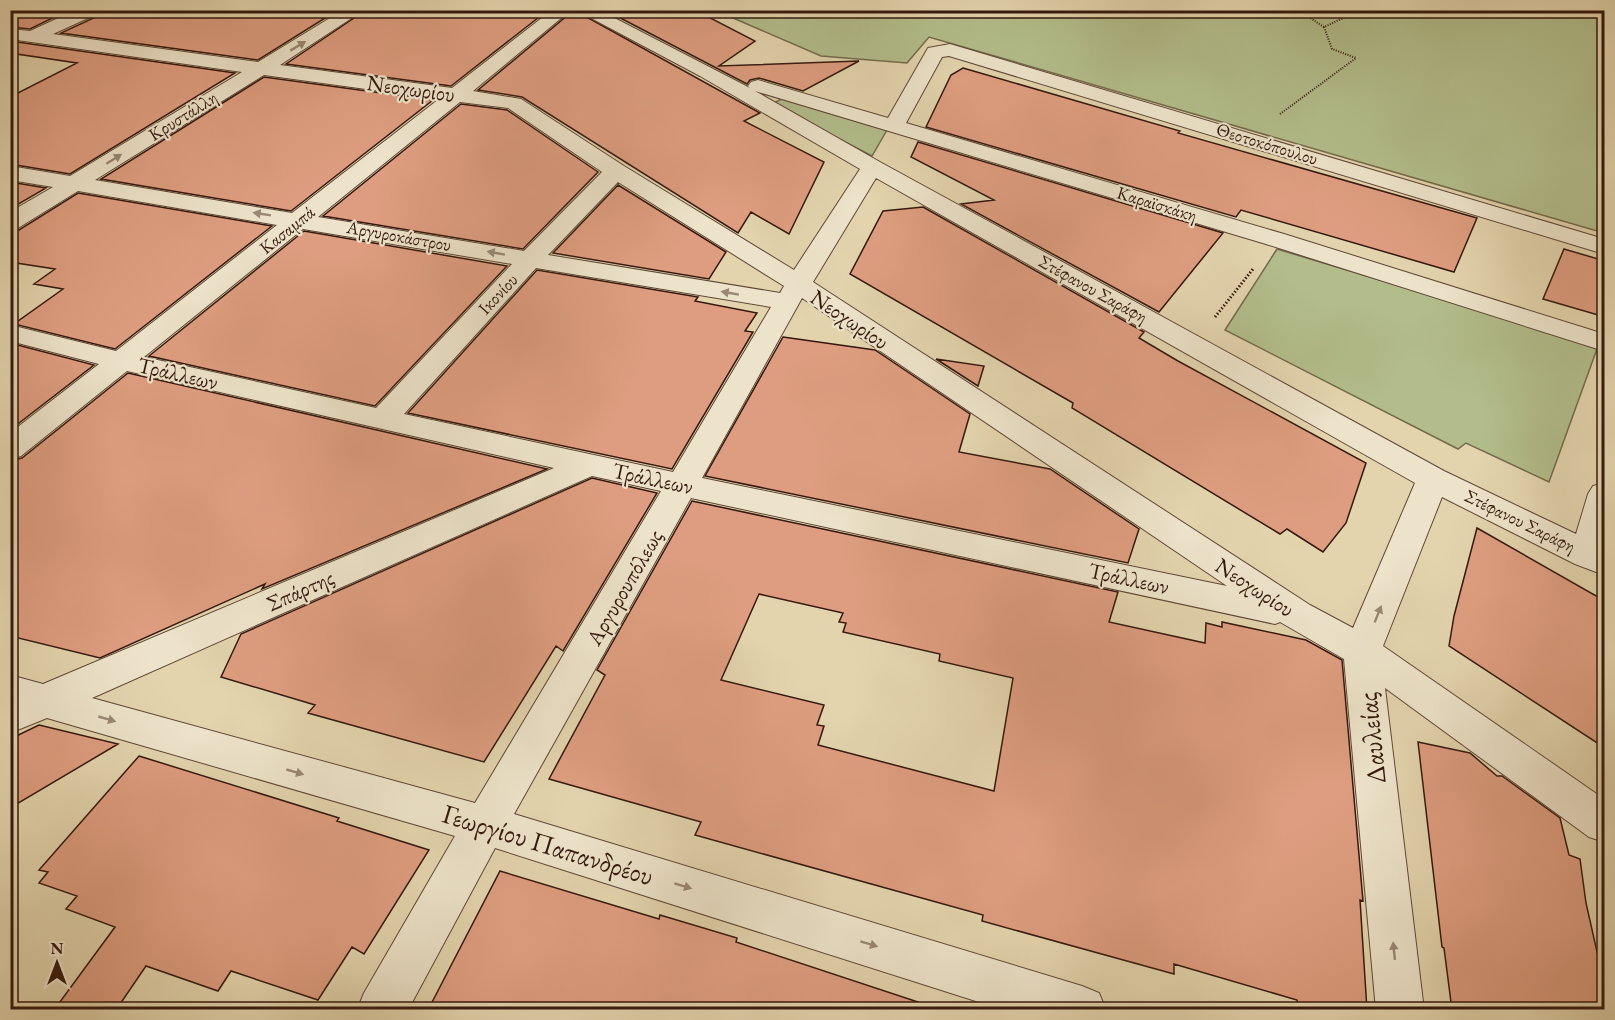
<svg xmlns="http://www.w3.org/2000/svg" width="1615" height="1020" font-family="'EB Garamond',serif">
<rect width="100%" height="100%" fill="#e3d4ad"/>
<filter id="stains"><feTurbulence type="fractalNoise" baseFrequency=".00333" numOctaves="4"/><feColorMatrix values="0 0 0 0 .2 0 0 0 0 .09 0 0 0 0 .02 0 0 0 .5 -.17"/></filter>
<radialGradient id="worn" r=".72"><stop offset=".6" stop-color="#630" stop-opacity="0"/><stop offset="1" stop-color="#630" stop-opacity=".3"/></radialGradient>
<path fill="#b2bd8b" stroke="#746a4c" stroke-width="1.5" d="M717,11H1604V233L929,37L907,63L821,56Z
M783,98L887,130L872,156L772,104Z
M1277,249L1598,346L1549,482L1466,443L1458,449L1225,330Z"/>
<path fill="#de9d80" stroke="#35180e" stroke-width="1.5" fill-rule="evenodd" d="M10,10H69L30,29L10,27Z
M101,10H338L258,60L61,33L98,16Z
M366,10H548L451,86L286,64Z
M574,10L760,113L744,121L824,162L789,234L751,212L738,233L522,97L478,90Z
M605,10H695L755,41L719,66L859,61L803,91L759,78L750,80L747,84Z
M10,41L235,73L70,174L10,164V97L77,63L10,53Z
M963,68L1180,131L1178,133L1477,218L1454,272L1241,210L1236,217L926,127L951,75Z
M264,77L433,100L291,211L101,179Z
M461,104L507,110L598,172L523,249L323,216Z
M918,142L1223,233L1159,312L961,204L994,200L911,157Z
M10,182L46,188L10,209Z
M618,185L726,252L709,279L553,253Z
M78,193L272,226L115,349L14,324L63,289L34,284L55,269L10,262V232L19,230Z
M923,207L1144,332L1139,338L1178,361L1366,463L1346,523L1323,552L1287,529L1280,534L1072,408L1073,403L850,274L883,211Z
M304,231L507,266L375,406L149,356Z
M1564,249L1605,261V317L1543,299Z
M537,270L698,297L695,301L757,313L745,331L753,332L672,469L408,413Z
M783,337L875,350L970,414L959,452L1050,469L1139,529L1128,563L705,476Z
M10,343L94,365L10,430Z
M936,359L984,366L978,386Z
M128,373L547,469L262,589L265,584L100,658L10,636V461L22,458Z
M592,478L657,493L563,651L556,646L484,762L308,713L315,705L221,677L241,634Z
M692,501L1118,592L1109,622L1205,643L1206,623L1222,627V622L1306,640L1342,660L1363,901L1360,900L1367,1010H1298L1297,1000L1174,964V974L982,921L983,915L695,835L701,822L549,779L605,675L597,670ZM759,594L843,613L839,622L846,623L843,632L940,654L939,661L1013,678L994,791L818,745L824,726L817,725L824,705L721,680Z
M1477,528L1605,601V748L1449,646L1454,616Z
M39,725L118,744L10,808V739Z
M1418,742L1470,753L1497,776H1502L1560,818L1569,855L1580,859L1586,903L1605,987V1010H1452L1444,948L1442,947Z
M139,756L339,818L337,821L429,850L364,954L352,947L318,1000L231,971L218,991L146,966L116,1010H54L115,927L66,909L77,896L39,883L48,872L39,870Z
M500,871L659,919L660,915L737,938L736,942L918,1002L916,1010H428Z"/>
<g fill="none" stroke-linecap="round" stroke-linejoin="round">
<defs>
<path id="street" d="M76,10H99L97,14L53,34L258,62L343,10H364L280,65L452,88L552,10H571L473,91L521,99L624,166L794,270L860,169L700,76L576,10H599L750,88L748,86L751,82L758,80L888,118L928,48L950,44L1604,239V254L949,56L942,57L906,123L1284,234L1604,334V351L1266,244L755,91L880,162L1444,471L1576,534L1588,494L1593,486L1604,483V575L1575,564L1442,497L1383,646L1604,799V842L1589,837L1385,688L1424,1010H1376L1344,659L1280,622L1275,624L691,498L514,814L1082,986L1099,993L1106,1010H1004L495,848L408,1010H357L364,993L455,836L47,718L10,733V675L43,684L554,468L127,371L21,456L10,459V433L99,364L10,341V325L116,351L277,225L78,191L18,228L10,230V212L53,187L10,180V166L70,176L242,72L10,39V29L30,31ZM264,75L439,99L292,213L95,180ZM460,102L508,108L602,172L524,251L318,217ZM876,178L1415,483L1353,628L1310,605L813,282ZM618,182L784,286L780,293L548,255ZM303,229L512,264L376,408L144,357ZM536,268L771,307L673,472L404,414ZM802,298L1227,586L702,478ZM592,476L661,491L475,803L92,698Z"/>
</defs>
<use href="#street" stroke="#604736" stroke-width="2"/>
<path stroke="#35180e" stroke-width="2" stroke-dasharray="1 1.5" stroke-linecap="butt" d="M1298,10L1324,27L1352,14L1354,10
M1280,114L1356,58L1332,49L1324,27"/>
<path stroke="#35180e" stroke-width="3" stroke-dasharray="1.5 2" stroke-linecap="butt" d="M1215,317L1253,269"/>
<use href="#street" fill="#ede3ca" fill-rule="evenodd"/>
</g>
<defs><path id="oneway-solid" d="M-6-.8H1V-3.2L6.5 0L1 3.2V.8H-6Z" transform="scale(1.5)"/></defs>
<g fill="#9a8875">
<use href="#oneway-solid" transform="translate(298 46) rotate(-31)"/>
<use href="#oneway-solid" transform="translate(114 159) rotate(-32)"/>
<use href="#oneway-solid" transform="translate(262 214) rotate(-171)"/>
<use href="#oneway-solid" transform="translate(496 253) rotate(-170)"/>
<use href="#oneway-solid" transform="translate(730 293) rotate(-170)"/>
<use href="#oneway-solid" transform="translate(1378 614) rotate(-68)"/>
<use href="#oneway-solid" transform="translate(107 719) rotate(16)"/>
<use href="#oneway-solid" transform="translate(295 772) rotate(16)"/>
<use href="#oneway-solid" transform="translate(683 886) rotate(17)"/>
<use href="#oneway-solid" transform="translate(869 944) rotate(17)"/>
<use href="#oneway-solid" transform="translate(1394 951) rotate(-96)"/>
</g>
<g text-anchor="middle" stroke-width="4.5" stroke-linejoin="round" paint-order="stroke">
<g font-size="18" fill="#35180e" stroke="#ede3ca">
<text transform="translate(183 116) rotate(-32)" y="6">Κρυστάλλη</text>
<text transform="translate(1267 144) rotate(17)" y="6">Θεοτοκόπουλου</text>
<text transform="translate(1157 204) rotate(17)" y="6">Καραϊσκάκη</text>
<text transform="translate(287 230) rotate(-39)" y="6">Κασαμπά</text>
<text transform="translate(399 236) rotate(10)" y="6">Αργυροκάστρου</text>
<text transform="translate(1093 289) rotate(29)" y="6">Στέφανου Σαράφη</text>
<text transform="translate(498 294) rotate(-47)" y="6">Ικονίου</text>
<text transform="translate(1520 521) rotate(26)" y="6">Στέφανου Σαράφη</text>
</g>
<g font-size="22" fill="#35180e" stroke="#ede3ca">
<text transform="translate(411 88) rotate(8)" y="8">Νεοχωρίου</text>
<text transform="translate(850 319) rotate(34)" y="8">Νεοχωρίου</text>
<text transform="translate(178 373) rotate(13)" y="8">Τράλλεων</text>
<text transform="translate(653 478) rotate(12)" y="8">Τράλλεων</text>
<text transform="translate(1129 578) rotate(12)" y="8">Τράλλεων</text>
<text transform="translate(624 587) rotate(-60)" y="8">Αργυρουπόλεως</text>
<text transform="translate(1255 587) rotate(33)" y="8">Νεοχωρίου</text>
<text transform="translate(300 590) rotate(-24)" y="8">Σπάρτης</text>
</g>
<g font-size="27" fill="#35180e" stroke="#ede3ca">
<text transform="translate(1372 738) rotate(-96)" y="9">Δαυλείας</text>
<text transform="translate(548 845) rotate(17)" y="9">Γεωργίου Παπανδρέου</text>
</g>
</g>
<rect width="1615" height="1020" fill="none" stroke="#e3d4ad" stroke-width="36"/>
<rect x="12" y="12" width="1591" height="996" fill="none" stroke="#35180e" stroke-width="3"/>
<rect x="18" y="18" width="1579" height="984" fill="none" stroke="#35180e" stroke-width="1.5"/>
<g transform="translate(57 963)" stroke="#ede3ca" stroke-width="4.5" paint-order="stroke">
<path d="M0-4.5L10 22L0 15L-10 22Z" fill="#35180e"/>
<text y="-9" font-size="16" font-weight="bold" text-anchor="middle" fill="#35180e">N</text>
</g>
<rect width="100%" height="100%" filter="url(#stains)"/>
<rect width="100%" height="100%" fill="url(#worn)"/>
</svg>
